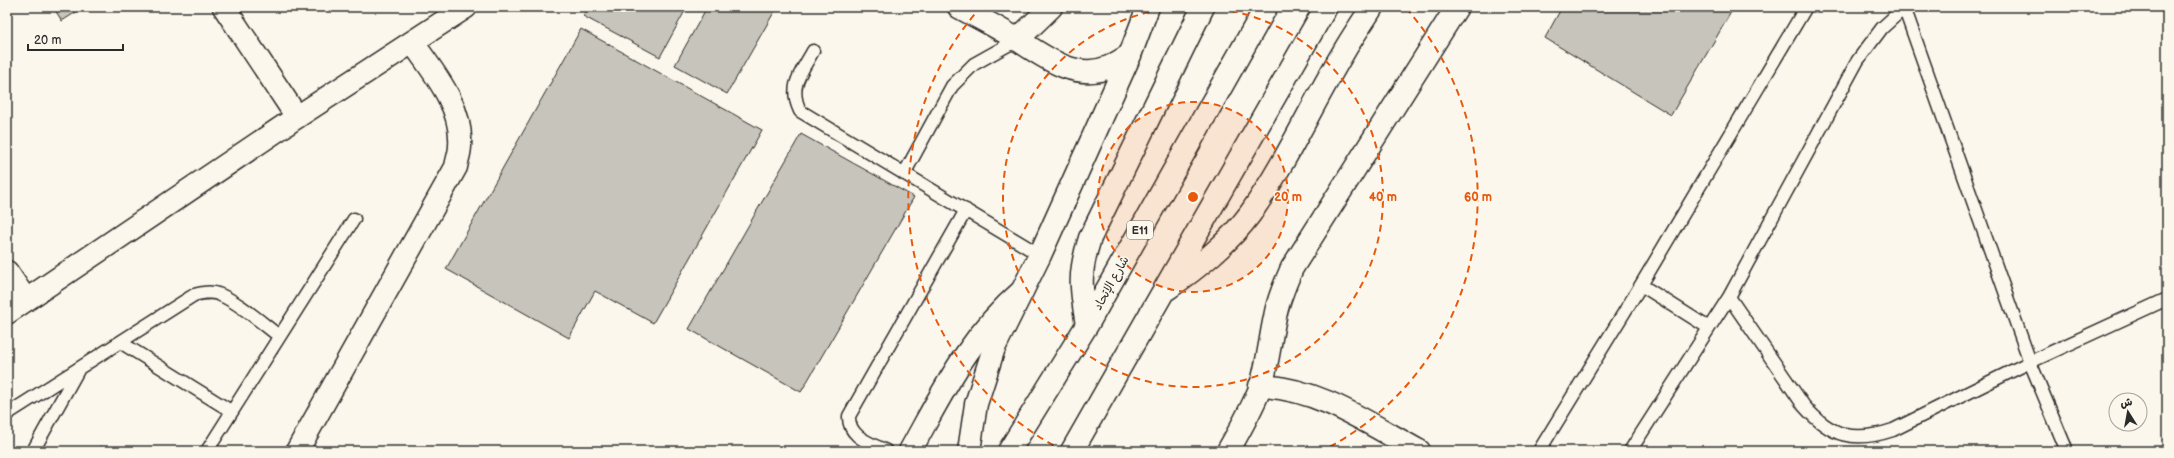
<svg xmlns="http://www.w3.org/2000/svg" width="2174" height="458" font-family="'Balsamiq Sans','Playpen Sans Arabic',sans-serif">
<rect width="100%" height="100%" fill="#fbf7ec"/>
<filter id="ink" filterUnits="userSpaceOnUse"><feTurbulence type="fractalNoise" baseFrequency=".025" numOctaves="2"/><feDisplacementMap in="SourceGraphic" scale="8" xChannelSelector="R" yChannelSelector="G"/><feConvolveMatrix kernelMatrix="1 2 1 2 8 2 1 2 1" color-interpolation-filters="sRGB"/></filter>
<g filter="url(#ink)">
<path fill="#c7c4bc" stroke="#2b2b2b" d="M53,7H84L62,21Z
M588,7H687L660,57L583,16Z
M707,7H777L727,94L675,65Z
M1562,7H1734L1671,115L1545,38Z
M581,29L762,130L653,323L595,291L569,338L446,269Z
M801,134L914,197L801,392L689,329Z
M101,446L110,451H98Z"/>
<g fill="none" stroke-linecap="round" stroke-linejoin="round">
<defs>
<path id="lane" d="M1904,7L2030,362L2067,451
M813,51C801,73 788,86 800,111L1040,255
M904,174L952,86L974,64L1017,40
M1641,285L1709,328
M1729,297L1804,406C1831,437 1854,443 1893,430L2030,362L2167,299
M120,342L231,411
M7,414L194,295C202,293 210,291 218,294C236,300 263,324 279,336
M33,451L78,370
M207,451L354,219
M886,451C870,443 848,437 849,416L966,210
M1539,451L1641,285L1806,7
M1630,451L1729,297L1858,60L1882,28L1905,7"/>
<path id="street" d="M224,7L297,117
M959,7C979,18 999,28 1018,40C1044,57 1076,81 1109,67C1116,64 1123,59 1130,55
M1017,40L1051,7
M7,272L26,300
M7,313L297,117L466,7
M1260,386C1319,388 1369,424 1419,451
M297,451L456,167C457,160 460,153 460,146C463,107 434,73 413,43"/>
<path id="secondary" d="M910,451C944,390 968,338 1022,291
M1228,451C1240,430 1252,409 1261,386C1268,363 1270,340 1275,317C1278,300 1285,284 1292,268L1457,7"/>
<path id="highway" d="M1167,289C1197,268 1228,244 1250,214C1286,163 1311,106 1343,53C1352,37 1363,22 1372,7
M1087,325C1081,289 1078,274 1090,238L1203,7
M969,451L976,404L994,348L1040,255L1130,55L1148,7
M1009,451L1087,325L1266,7
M1072,451L1326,7"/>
</defs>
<use href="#lane" stroke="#2b2b2b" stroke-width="15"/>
<use href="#street" stroke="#2b2b2b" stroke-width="25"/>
<use href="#secondary" stroke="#2b2b2b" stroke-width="25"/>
<use href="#highway" stroke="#2b2b2b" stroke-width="25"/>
<use href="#lane" stroke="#fbf7ec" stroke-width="12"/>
<use href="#street" stroke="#fbf7ec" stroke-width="22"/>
<use href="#secondary" stroke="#fbf7ec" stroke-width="22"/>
<use href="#highway" stroke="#fbf7ec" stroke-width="22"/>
</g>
</g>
<circle cx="1193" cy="197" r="95" fill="#e8590c" fill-opacity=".12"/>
<g fill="none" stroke="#e8590c" stroke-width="2" stroke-dasharray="7 5">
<circle cx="1193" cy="197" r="95"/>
<path d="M1195 7A190 190 0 1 1 1191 7"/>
<path d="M1064 451A285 285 0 0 1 980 8M1406 8A285 285 0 0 1 1322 451"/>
</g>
<g text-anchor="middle" stroke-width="3" stroke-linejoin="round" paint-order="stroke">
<rect fill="#fbf7ec" stroke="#696865" stroke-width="1" x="1127" y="221" width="26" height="18" rx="3"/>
<g font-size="11" font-weight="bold" fill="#2b2b2b">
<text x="1140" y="234">E11</text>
</g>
<g font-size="12" fill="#2b2b2b" stroke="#fbf7ec">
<text transform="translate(1111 283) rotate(-61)" y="4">شارع الإتحاد</text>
</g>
</g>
<circle cx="1193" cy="197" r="6" fill="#e8590c" stroke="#fbf7ec" stroke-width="2"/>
<g font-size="12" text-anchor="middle" font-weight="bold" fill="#e8590c" stroke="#fbf7ec" stroke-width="3" stroke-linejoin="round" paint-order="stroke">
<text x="1288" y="201">20 m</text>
<text x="1383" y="201">40 m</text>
<text x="1478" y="201">60 m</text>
</g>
<rect width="2174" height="458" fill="none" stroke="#fbf7ec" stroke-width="24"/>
<rect x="12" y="12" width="2150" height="434" fill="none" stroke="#2b2b2b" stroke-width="1.5" filter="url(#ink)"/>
<g transform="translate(2128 412) rotate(349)"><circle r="19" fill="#fbf7ec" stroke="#a8a59f"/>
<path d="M0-3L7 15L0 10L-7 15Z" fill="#2b2b2b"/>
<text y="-6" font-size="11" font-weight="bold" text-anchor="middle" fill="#2b2b2b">ش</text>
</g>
<path d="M28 44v6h95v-6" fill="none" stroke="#2b2b2b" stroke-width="2"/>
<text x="34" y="44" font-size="12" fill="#2b2b2b" stroke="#fbf7ec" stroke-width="3" paint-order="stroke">20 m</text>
</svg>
